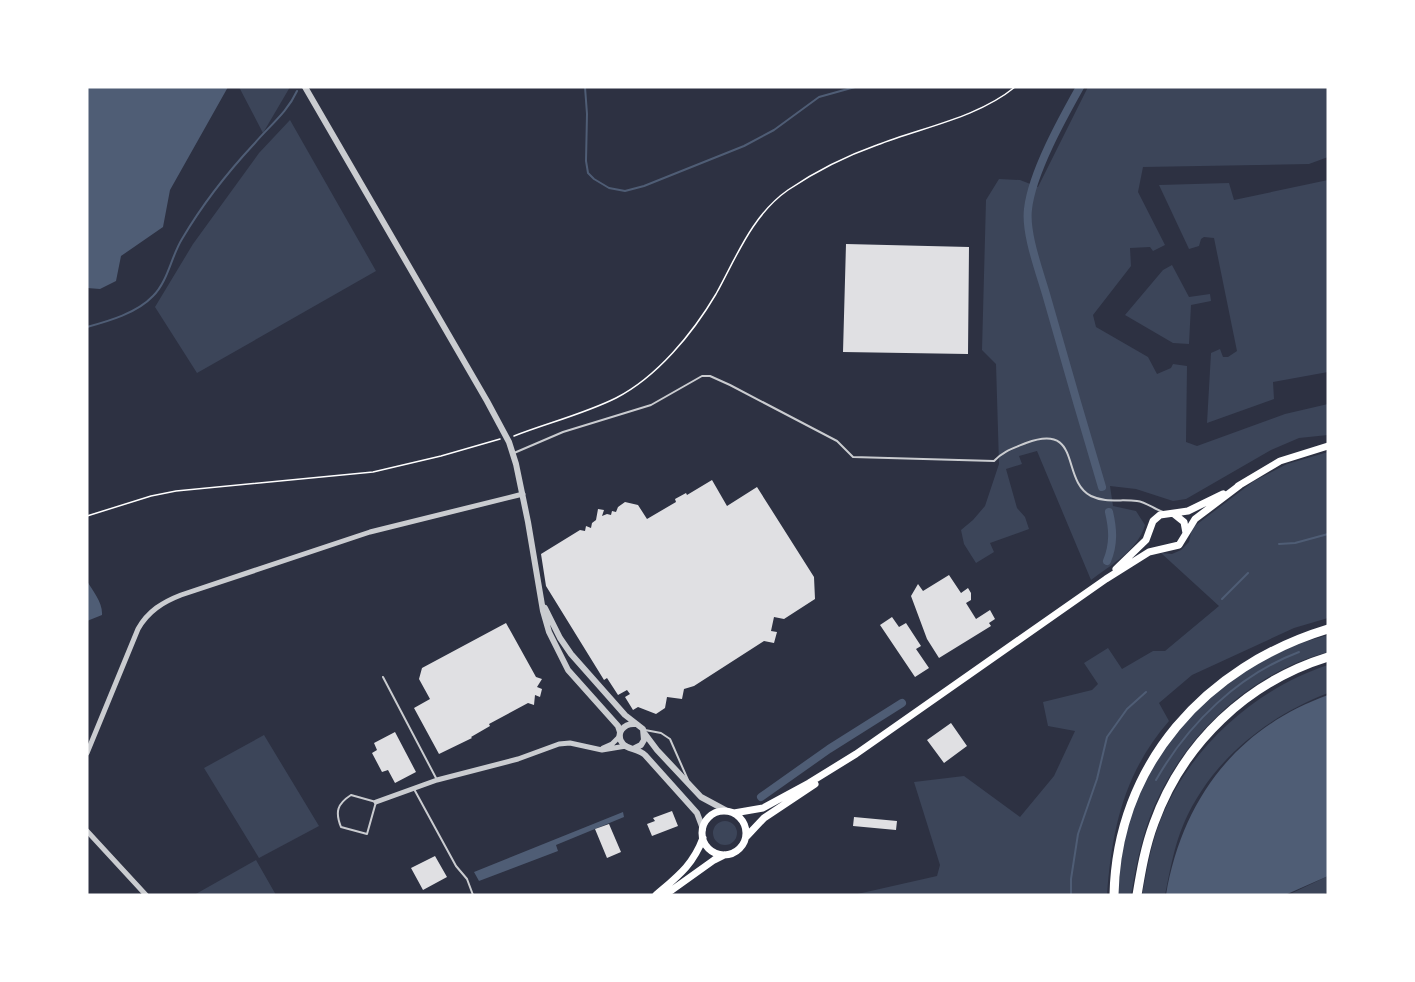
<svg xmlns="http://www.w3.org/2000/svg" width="1415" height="982" font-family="'Noto Serif',serif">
<rect width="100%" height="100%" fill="#2d3142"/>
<path fill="#3c4559" d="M239,87H290L263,133Z
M1088,87H1328V157L1309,164L1143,167L1138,192L1165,245L1153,251L1150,247L1130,248L1131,266L1093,315L1096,327L1148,357L1157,374L1171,368L1173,364L1187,366L1186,442L1197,446L1285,414L1328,404V435L1299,438L1271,450L1186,499L1173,501L1136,489L1110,486L1113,506L1136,511L1145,525C1138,550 1111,565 1091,580L1037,451L1019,456L1022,464L1006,469L1017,508L1025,517L1029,529L990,543L994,552L976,563L964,544L961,530L973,520L985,506L999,464L996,364L982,350L986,200L999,179L1020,180L1038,187Z
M290,120L376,271L197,373L155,307L193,244L259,153Z
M1328,180V372L1273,382L1274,399L1207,423L1211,353L1220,349L1223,357H1228L1237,351L1214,238L1204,237L1201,239L1199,246L1189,249L1159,185L1229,183L1234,200Z
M1172,265L1189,297L1210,294L1211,301L1191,305L1189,344L1173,343L1125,315L1163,270Z
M1328,452V618L1294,628L1192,675L1159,703L1169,721C1124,773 1112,828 1107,895H853L937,876L940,865L914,782L964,776L1020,817L1054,776L1075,731L1048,726L1043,702L1092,690L1098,684L1084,663L1108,648L1122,669L1153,651H1165L1219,606L1161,553L1172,554L1181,550L1189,542L1192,528L1254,481L1287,464Z
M1328,635V652C1256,671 1193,727 1160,794C1144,825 1137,860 1131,895H1118C1120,864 1124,834 1134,805C1157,742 1209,687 1267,657C1286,647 1308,641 1328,635Z
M1328,665V693C1266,717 1211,761 1184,823C1174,846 1170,871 1165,895H1142C1147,870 1151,843 1161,819C1190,747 1255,689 1328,665Z
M264,735L319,826L259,858L204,768Z
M713 833a12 12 0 1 1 24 0a12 12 0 1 1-24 0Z
M256,860L276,895H194Z
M1328,876V892L1322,895H1288Z"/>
<path fill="#4f5d75" d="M87,87H228L170,190L163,227L121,256L116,281L100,289L87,288Z
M87,581C93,591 103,603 102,615L87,621Z
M1328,695V876L1285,895H1166C1182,800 1236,728 1328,695Z
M623,812L624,817L556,845L558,851L479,881L474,872Z"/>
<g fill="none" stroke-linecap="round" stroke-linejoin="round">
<path stroke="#4f5d75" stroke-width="2" d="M585,87L587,114L586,161L588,173L594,179L609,188L625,191L644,186L744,146L774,130L819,97L855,87
M87,327C109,321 137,313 153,296C168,281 171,257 182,239C202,205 227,173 254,144C269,126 287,113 297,91
M1279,544L1295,543L1328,534
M1222,599L1248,573
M1156,780C1188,724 1238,675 1299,652
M1071,895V879L1078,834L1097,779L1107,737L1127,709L1146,692"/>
<path stroke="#4f5d75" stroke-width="8" d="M1080,87C1062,119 1032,173 1028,209C1025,233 1039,270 1046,294C1064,358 1083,423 1102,487
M1107,561C1114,544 1113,529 1109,512
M761,797L829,749L902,703"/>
</g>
<path fill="#e0e0e3" d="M846,244L969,247L968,354L843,352Z
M712,480L727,506L757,487L814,577L815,599L784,619L774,617L771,631L777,632L774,643L764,641L694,686L684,689L682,699L667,697L665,708L656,714L638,707L633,710L625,697L630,694L627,690L618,695L607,678L604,680L546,586L541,554L580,530L585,531L586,526L591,528L592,523L596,520L598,509L604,510L602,516L607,514L611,515L612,511L616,512L618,507L625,502L638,505L647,519L676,502L675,499L686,493L687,495Z
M949,575L961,593L968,588L971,593V600L966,603L976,619L990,610L995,619L989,623L991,626L939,658L927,639L911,596L918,584L923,591Z
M892,617L899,627L906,623L921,646L916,649L929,668L915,677L880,625Z
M506,623L536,677L542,679L537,687L542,689L540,697L535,695L534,705L528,703L489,724L490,726L471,737L472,738L439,754L414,708L430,699L419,679L422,668Z
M951,723L967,746L944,763L927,740Z
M395,732L416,772L395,783L388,770L382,772L372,753L377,750L374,743Z
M672,811L678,826L652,836L647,824L655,821L653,818Z
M854,817L897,821L896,830L853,826Z
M609,824L621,852L607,858L595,829Z
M435,856L447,877L423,890L411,868Z"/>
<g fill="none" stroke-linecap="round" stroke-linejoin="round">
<path stroke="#fff" stroke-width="1.5" d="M514,436C547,423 584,414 616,398C657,377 693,333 716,294C736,258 752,215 788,190C816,171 846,156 877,145C923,127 977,118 1015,87
M87,516L151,496L176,491L373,472L441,456L500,439"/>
<path stroke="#caccd0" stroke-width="2" d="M514,453L563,432L651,405L702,376H710L730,385L837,441L853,457L994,461C1003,451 1014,448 1026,443C1083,422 1060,480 1091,496C1105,503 1122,499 1137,501C1146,502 1154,509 1163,512
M383,677L436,778
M645,730L661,733L670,739L688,780
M414,789L456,866L467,879L473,895
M351,795L376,802L367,834L341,827C335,812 337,804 351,795Z"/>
<path stroke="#caccd0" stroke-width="5" d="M603,748L612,744L620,736
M87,753L138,629C148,611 163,602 181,595L370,532L523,494
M376,802L437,780L518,759L559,744L570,743L602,750L626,746
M87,831L146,895"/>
<path stroke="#caccd0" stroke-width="6" d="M305,87L487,401L509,442L516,464L528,522L543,611L549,632L568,670L618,726L620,732
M545,608L560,638L571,654L625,715L643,729L644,740L641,745L635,748
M635,724C625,723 614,733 623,744C628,750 638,748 645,755L697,813L703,829
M645,734L657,750L701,797L727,811"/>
<path stroke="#fff" stroke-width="7" d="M1238,486L1280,461L1328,446
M1174,514L1184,522L1186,533
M1116,569L1146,540L1153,521L1160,515L1188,511L1223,494
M702 833a22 22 0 1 1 44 0a22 22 0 1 1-44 0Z
M734,813L763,808L809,783L856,754L1106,579L1149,552L1179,545L1195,519L1240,485
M747,836L764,818L815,784
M656,895C678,876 693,865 703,838
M665,895L714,860L724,855"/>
<path stroke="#fff" stroke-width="9" d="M1114,895C1117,764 1206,666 1328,629
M1137,895C1141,871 1145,847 1154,823C1183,743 1247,682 1328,657"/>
</g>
<rect width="1415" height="982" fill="none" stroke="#ffffff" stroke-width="177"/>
</svg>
